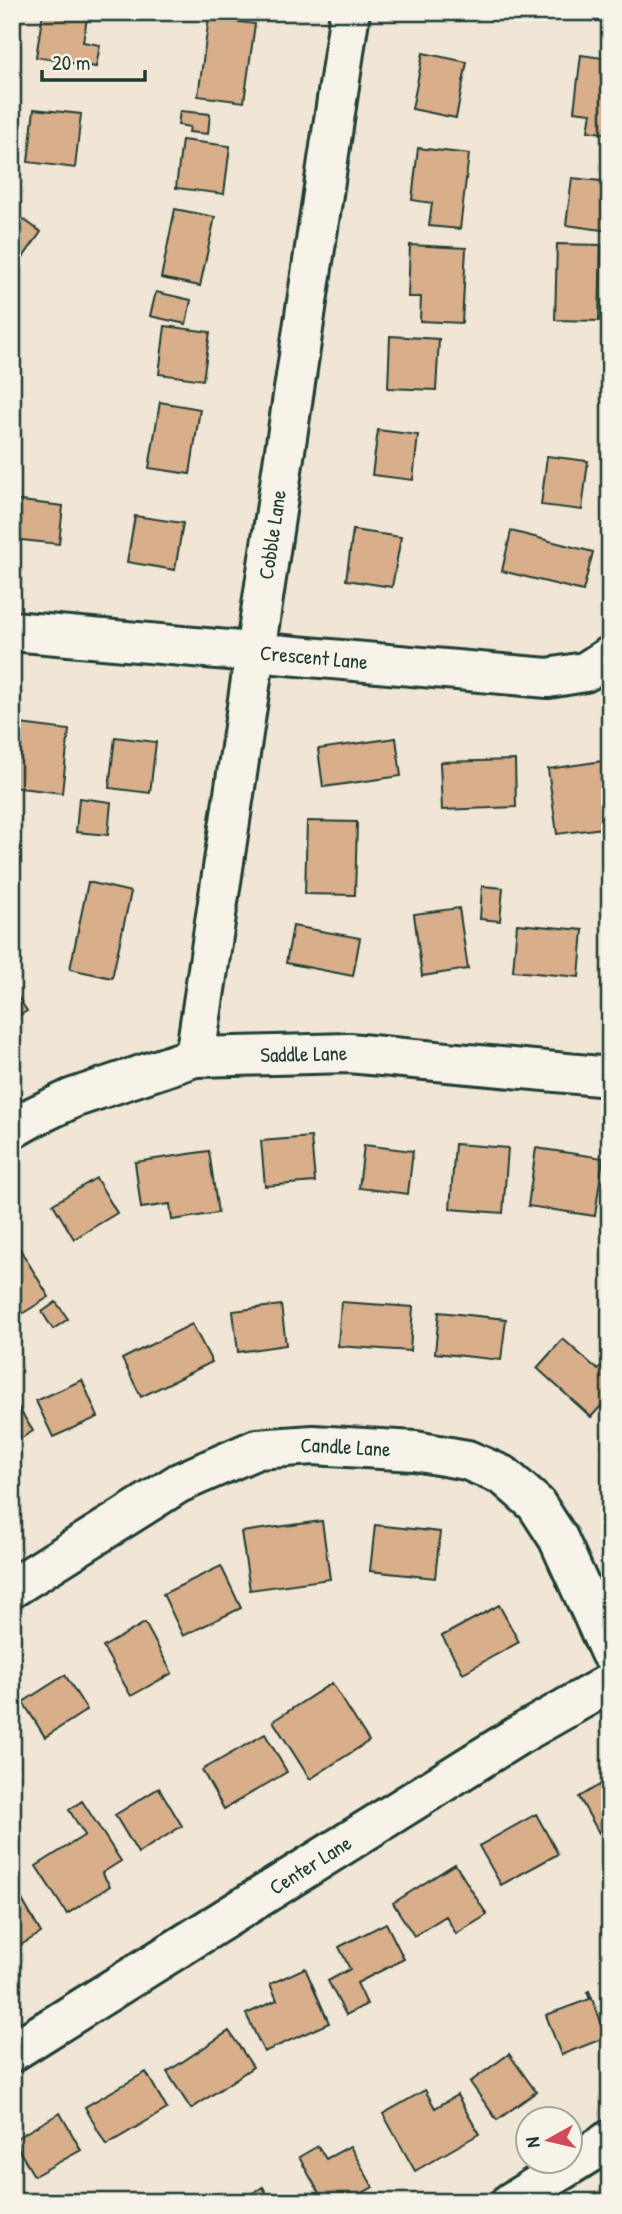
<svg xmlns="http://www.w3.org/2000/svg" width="622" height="2214" font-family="'Patrick Hand',sans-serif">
<rect width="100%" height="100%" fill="#f1e5d5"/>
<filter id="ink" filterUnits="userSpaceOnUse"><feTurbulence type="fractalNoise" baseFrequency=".0143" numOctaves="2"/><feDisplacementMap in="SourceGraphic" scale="14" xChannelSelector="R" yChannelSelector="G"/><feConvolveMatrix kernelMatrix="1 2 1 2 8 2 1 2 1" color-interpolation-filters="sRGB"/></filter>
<g filter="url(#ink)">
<path fill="#d9ae8a" stroke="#1f3d34" stroke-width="2" d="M43,12L87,18L83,42L100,45L96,67L36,57Z
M574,12H599L598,19L574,16Z
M209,18L255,24L244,102L198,96Z
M423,53L467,62L456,118L412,109Z
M581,55L610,59V134L588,131L591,113L574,111Z
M34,109L81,114L75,168L28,162Z
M180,111L210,114L208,134L189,132L190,127L178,125Z
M182,140L230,146L224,194L176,188Z
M418,148L469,154L460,229L429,226L432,203L412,200Z
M572,178L610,182L609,231L566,225Z
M175,209L215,217L200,286L161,278Z
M12,211L41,232L12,273Z
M557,244L601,245L599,321L555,320Z
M410,245L466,248L462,323L420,321L421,297H408Z
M156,292L191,300L186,324L150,316Z
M165,326L210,332L203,380L159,374Z
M390,336L439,339L436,390L388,388Z
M160,402L200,409L190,474L149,468Z
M378,430L418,435L413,480L372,475Z
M547,456L588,461L582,510L541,505Z
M12,500L63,506L59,544L12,539Z
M135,516L183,523L175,570L127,562Z
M353,530L401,537L392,587L346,580Z
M511,531L593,552L583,591L502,571Z
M12,723L69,730L62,793L12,787Z
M115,737L156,742L150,793L109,788Z
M396,738L401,776L323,787L318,749Z
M515,760L516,807L442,810L440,762Z
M610,760V827L557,834L548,769Z
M79,798L111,802L108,835L76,832Z
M307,821L357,822L355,895L305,894Z
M88,882L131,892L112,978L70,969Z
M482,886L503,888L500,921L480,919Z
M459,908L468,969L422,976L414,914Z
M517,924L583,930L579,977L513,971Z
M293,926L360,938L353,976L286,963Z
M12,988L27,1011L12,1020Z
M311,1137L315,1182L265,1186L261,1141Z
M455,1144L508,1148L503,1213L450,1209Z
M364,1145L413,1151L408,1194L359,1188Z
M536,1148L603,1158L595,1216L528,1206Z
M209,1151L218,1213L172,1220L170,1204L141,1208L135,1162Z
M96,1178L117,1213L74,1239L53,1204Z
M12,1236L49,1297L12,1320Z
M56,1302L68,1319L53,1329L42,1312Z
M341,1302L413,1307L410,1351L338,1346Z
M281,1305L286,1345L238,1352L233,1311Z
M439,1312L506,1319L501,1360L435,1353Z
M192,1324L212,1362L141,1397L122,1359Z
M563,1339L598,1370L610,1358V1396L591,1417L537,1368Z
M82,1380L98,1417L53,1437L36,1401Z
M13,1399L33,1431L13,1443L12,1441Z
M322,1521L330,1579L250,1590L241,1532Z
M375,1525L440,1532L435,1578L370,1571Z
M221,1566L241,1608L183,1636L163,1594Z
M499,1605L519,1642L463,1673L442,1636Z
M145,1623L172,1673L131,1696L103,1647Z
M65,1675L87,1710L45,1737L23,1702Z
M332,1683L369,1741L310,1779L273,1721Z
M265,1734L287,1772L224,1809L202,1770Z
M610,1779V1827L599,1833L579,1797Z
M159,1788L182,1826L138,1853L115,1815Z
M82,1801L121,1861L102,1873L110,1886L67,1914L36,1866L85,1835L69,1810Z
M536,1814L558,1854L501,1885L479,1846Z
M455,1864L487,1915L456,1934L446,1916L414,1936L393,1903Z
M17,1891L41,1933L12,1950V1894Z
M386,1923L404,1959L357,1983L367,2004L346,2015L328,1981L350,1969L339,1947Z
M305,1968L329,2023L264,2052L246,2014L277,2000L270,1984Z
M589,1991L607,2037L561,2055L546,2015L590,1999L587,1992Z
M229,2031L253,2067L191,2109L167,2072Z
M509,2054L536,2092L497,2120L470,2082Z
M146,2072L167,2109L106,2145L85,2107Z
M425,2090L435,2108L457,2095L479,2134L415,2171L383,2114Z
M60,2113L81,2150L34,2176L13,2140Z
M318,2146L326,2159L350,2146L373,2187L346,2202H324L299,2157Z
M263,2187L271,2202H238Z"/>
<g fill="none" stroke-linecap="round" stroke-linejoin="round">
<defs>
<g id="minor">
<path id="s1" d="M12,631L548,678L585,672L610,656"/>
<path id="s2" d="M195,1057L350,12"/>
<path id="s3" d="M12,1129L35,1116L73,1098L195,1057L349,1053L610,1077"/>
<path id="s4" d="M12,1588L179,1483L257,1449L313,1445L415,1451L467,1460L504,1476L536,1504L558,1538L610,1653"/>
<path d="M511,2202L610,2140"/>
</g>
<g id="tertiary">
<path id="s5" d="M12,2052L517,1736L610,1683"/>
</g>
</defs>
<use href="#minor" stroke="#1f3d34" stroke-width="44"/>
<use href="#tertiary" stroke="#1f3d34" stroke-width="44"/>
<use href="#minor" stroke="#f7f3e8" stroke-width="38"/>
<use href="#tertiary" stroke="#f7f3e8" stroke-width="38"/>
</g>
</g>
<g text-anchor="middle" stroke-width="5" stroke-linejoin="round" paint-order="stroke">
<g font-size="21" fill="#1f3d34" stroke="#f7f3e8">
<text dy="7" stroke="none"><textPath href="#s2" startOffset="528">Cobble Lane</textPath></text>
<text dy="7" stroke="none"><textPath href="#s1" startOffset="303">Crescent Lane</textPath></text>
<text dy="7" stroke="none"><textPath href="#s3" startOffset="306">Saddle Lane</textPath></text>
<text dy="7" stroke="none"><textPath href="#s4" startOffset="371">Candle Lane</textPath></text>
<text dy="7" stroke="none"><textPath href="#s5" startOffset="352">Center Lane</textPath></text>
</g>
</g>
<rect width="622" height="2214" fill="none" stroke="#f7f3e8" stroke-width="42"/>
<rect x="21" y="21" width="580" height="2172" fill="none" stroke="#1f3d34" stroke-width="2.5" filter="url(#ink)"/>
<g transform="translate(549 2140) rotate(262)"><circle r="33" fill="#f7f3e8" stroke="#a1aaa0" stroke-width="2"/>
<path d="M0-5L12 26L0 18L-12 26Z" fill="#d1495b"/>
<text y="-10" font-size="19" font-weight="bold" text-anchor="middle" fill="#1f3d34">N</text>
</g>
<path d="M42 70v10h103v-10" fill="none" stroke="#1f3d34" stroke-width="3.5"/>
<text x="52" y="70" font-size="21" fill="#1f3d34" stroke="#f7f3e8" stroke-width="5" paint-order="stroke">20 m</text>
</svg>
